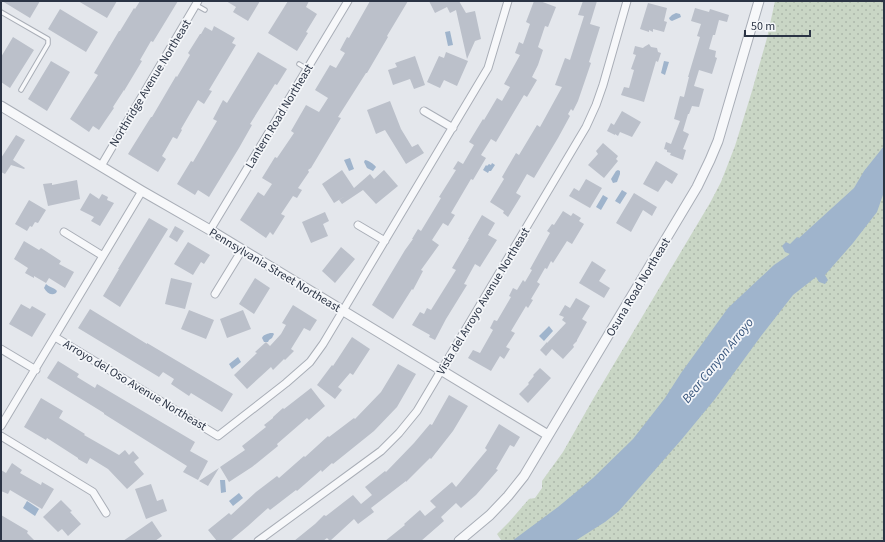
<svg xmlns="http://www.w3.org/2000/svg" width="885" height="542" font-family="'Source Sans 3',sans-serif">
<defs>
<pattern id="grass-dots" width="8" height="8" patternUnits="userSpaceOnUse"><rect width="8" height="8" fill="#c9d6c5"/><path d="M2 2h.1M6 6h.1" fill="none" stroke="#adb8ab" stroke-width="1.8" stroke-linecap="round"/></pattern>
</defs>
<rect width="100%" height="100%" fill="#e4e7ec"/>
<path fill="url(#grass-dots)" d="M775,1H884V541H500L501,540L497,534L509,522L529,499L535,498L542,488V481L563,452L592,401L710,203L721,182L735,146L752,91L767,38Z"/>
<path fill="#9fb4cc" d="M676,13L680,14L681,17L672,21L670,20L669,18L672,15Z
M450,31L453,45L448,46L445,32Z
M664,61L669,62L665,75L661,73Z
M884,146V192L877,212L853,243L825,275L828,280L825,284L819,282L816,277L793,295L761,336L715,399L682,439L619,511L605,522L575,541H512L558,507L593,478L633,439L665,398L681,373L728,308L774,265L790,254L785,252L782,246L786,242L790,244L797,237L799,238L854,188L864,171Z
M350,158L354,169L349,171L344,160Z
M365,160C368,160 374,164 376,167L373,171L367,168L364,162Z
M492,163L495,165L491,171H489L488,173L483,170L486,165L487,166L489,164L491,165Z
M618,170L620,171V174L617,182L613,183L611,179L616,171Z
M622,190L627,193L620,204L615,201Z
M603,195L608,198L601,210L596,207Z
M46,284C49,287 55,288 57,291L56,293C51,296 47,293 44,288Z
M549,326L553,331L544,341L539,336Z
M270,333H273L274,334L272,338L269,340L268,342H264L262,338C263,335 267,334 270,333Z
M238,357L241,362L232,369L229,364Z
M220,480H225L226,492L221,493Z
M239,493L243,498L233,506L229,501Z
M27,501L39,509L35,516L23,508Z"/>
<path fill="#bbc0ca" d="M2,1H40L30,18Z
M78,1H117L107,18Z
M140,1H178L153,42L151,41L140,60L142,61L124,91V90L113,107L114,108L105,121L99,130L93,126L89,132L70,119L98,75L94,73L119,31H120L134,8L135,9Z
M226,1H260L248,21L233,12L236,7Z
M288,1H309L306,7L317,14L306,32L308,33L297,51L268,33Z
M370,1H408L387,36L388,37L367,73H366L338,117L341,118L311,168L308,170L309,172L298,188L302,190L297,198L293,196L281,214L285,216L273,235L270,232L266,238L240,220L258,192L264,196L272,184L262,178L275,157L277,158L294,133L291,131L306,105L319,112L328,98L315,90L330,65L336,68L345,53L340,50L347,37L349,38Z
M429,1H459L466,13L475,11L481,39L475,41L467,59L456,10L450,13L447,7L435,13Z
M534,1H540L556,7L548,27L545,26L538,47L543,50L538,65L532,77L537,80L527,97L524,95L496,142L491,139L481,155L486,158L473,180L471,179L451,213L455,215L448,226L443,223L432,240L439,245L421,270L423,271L413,290L412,289L393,319L372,305L405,250L413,239H412L418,229L421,231L441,198L439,197L456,170L453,169L458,161L463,164L474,145L469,142L483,119L484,120L497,98L502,101L510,87L504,84L520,55L515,53L519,42L523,44L530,24L526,22Z
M583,1H597L590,24L600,27L589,62L591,63L578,101L573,111L571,109L568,114L570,116L558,138L534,178L527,174L516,193L521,196L508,217L503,213L504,211L490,202L504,179L502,177L516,153L519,155L537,125L540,127L562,87L555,85L565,58L570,60L584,16L578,15Z
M648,3L667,8L664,21L667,22L664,32L653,29V32L649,30V32L640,29Z
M695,8L709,12L710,9L729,15L727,22L719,20L715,35H713L709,49L716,51L715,57L717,58L712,74L699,70L694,86L704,89L699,107L692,106L689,114H688L683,131L689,134L683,149L686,150L683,160L670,155L671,153L667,152V150L664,149L666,142L671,144L680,121L674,119L680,96L684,97L689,77H688L700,37L697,36L701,24L691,21Z
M60,9L98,32L86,52L48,29Z
M214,26L235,38L232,43L236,45L209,90L212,91L204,104L198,100L181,129L182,130L177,139L173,137L162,156L166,159L158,172L128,154L151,117H152L176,76L177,77L190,55L188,53L200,34H201L205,27L212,31Z
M13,37L34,50L10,88L1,82V57Z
M649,44L651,47L657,48L658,52L661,53L658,62L656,61L644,102L621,95L624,87L629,88L634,70L631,69L636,55L633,54L635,46L643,48L644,47Z
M258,52L287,69L277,85L275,84L250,124L252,125L239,148L209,197L198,190L195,195L177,184L191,161L193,162L217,121L213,119L223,100L227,103Z
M446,52L468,61L457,86L444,80L440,88L427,82L439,56L444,58Z
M415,56L425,85L414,89L410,79L393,85L388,70L397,67L395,63Z
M51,61L70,72L47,111L28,99Z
M390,101L401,129L412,147L418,144L424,153L406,164L385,130L376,134L367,110Z
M622,111L641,122L632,137L620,132L618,136L615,134V135L607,131L611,123L614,125Z
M16,135L25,140L13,160L25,168L24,169L11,165L5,174L1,172V158Z
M603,143L618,156L616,159L618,161L604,178L588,165L598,154L596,151Z
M656,161L678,174L672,184L666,180L658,192L643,184Z
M342,170L354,188L370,174L374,179L384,170L398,186L376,204L363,190L342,204L339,200L345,196L334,203L322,184Z
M586,179L602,188L590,208L569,196L574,188L579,191Z
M77,180L80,199L48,206L43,184L52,183V185Z
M90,193L99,199L102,194L108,197L107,200L114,203L100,226L91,221L94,217L80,210Z
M634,193L657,207L652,216L643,210L631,232L616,223Z
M29,200L46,210L38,223L35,222L32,227L30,226L27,231L15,224Z
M563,211L571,216L573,213L581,218L579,221L584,224L572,244L567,241L553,263L551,261L547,269L545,268L537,282L540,284L531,299L533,300L528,308L526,306L511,331L515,333L506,347L510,349L504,359L500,356L491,371L468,358L473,350L480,353L493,330L490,328L494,320L497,321L511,297L509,296L513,288L517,290L523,280L525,282L532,270L530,269L550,233L547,231L552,224L554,225Z
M325,212L329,221L323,224L328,236L311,243L302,222Z
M482,215L495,223L488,235L497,240L480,267L475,264L464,284L467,285L446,319L435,340L429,337L430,335L412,325L420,312L424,314L427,308L431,310L456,270L452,268L469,239H468Z
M149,218L168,229L120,307L103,296L119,269H118Z
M175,226L184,231L177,242L169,237Z
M24,241L39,250L41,248L61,261L59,264L74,272L65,288L49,278L46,283L34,276V278L25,273L28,268L14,259Z
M188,242L210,255L204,264L201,262L193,275L174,264Z
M341,247L355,259L335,283L322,271Z
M592,261L606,270L599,281L610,288L604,298L579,283Z
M171,278L192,283L185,309L165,304Z
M255,278L270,288L254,314L239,304Z
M576,298L590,306L582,319L587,322L577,340V341L573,345L574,347L563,359L552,349L546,356L540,350L547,342V343L566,323L562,320L564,317L559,315L565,305L570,308Z
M21,304L30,309L32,306L46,314L32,337L9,324Z
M293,305L317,320L310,331L304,328L291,349L294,351L285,360L284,359L273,370L271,367L247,389L234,375L257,353L255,352L266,342L270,346L281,334L286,325L282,323Z
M90,309L147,344V343L233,394L222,412L191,393L189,396L171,384L174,379L163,372L159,377L78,328Z
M189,310L214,320L206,339L181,329Z
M243,310L251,329L227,338L220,319Z
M352,337L370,349L353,375L350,373L338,387L342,390L335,399L317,385L332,365L333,366Z
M58,361L79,374L77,377L95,388L97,384L195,442L190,451L208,461L198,480L183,472L187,466L104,414V413L47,378Z
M398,364L416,374L397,407L374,431L333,464L332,463L322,472L321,470L297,491L296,490L270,510L268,508L248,526L230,541H217L208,530L229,513L231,515L256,492L277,476L279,478L304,456L305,457L328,436L329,437L354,418L355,419L381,392Z
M540,368L551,378L528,403L519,394L529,384L528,383L534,376L533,375Z
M311,388L325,406L309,420L307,418L277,444L278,446L252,467L229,482L220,467L245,450L242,446L266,427L264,425L273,418V417L283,408L284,409Z
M449,395L468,406L453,431L431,459L430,458L406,482V481L371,508L374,512L358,524L354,519L330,541L327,538L323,541H294L315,524L324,515L326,516L353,495L361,504L372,495L365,487L385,471L386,472L414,443L430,424L432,425Z
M41,398L63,411L59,418L85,434L84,435L119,455L125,450L129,455L133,451L139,458L134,462L144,474L127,489L108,469L90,458L87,464L78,459V458L47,438L46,440L24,427Z
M499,424L520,437L514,447L510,445L496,469L498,470L476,495L461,508L456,503L441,517L444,521L421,541H385L405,525L404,524L420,510L425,516L436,507L430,501L452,482L456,487L487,450L485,448Z
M12,463L22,470L20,473L41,485L42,482L54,489L42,509L10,490L8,494L1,491V470L6,473Z
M219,468L208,486L199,481Z
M151,484L157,501L163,499L167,511L146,519L135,489Z
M61,500L72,511L70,512L81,524L68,536L62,529L58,532L43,517Z
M1,515L28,531L27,533L35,541H1Z
M152,521L162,536L155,541H123Z"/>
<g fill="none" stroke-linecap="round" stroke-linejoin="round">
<defs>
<path id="service" d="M196,5L205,10
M1,12L48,39V44L21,90
M299,64L307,69"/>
<path id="minor" d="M424,111L453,128
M101,166L198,1
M358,225L385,241
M210,230L348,1
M64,232L103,256
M215,294L242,250
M55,337L218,436L286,383L310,362L323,344L488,68L508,1
M1,349L36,370
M1,426L142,191
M1,436L93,492L106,513
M258,541L381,451L399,433L417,411L586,127L596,105L603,85L627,1"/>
<path id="tertiary" d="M1,106L142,191L210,230L548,435
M459,541L490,515L508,496L524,476L697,187L710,160L718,141L759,1"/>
</defs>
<use href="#service" stroke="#a9aeb7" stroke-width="5.5"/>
<use href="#minor" stroke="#a9aeb7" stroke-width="9"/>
<use href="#tertiary" stroke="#a9aeb7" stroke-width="11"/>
<use href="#service" stroke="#f7f8fa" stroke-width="3.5"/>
<use href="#minor" stroke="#f7f8fa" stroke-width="7"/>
<use href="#tertiary" stroke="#f7f8fa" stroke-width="9"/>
</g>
<g text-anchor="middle" stroke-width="3.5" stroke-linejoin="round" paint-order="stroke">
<g font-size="12" fill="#2b3445" stroke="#f4f6f9">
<text transform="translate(150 83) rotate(-59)" y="4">Northridge Avenue Northeast</text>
<text transform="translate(279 116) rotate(-59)" y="4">Lantern Road Northeast</text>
<text transform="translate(275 270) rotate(31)" y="4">Pennsylvania Street Northeast</text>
<text transform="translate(638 287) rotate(-59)" y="4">Osuna Road Northeast</text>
<text transform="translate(483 301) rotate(-59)" y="4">Vista del Arroyo Avenue Northeast</text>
<text transform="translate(135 385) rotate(31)" y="4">Arroyo del Oso Avenue Northeast</text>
</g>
<g font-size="13" font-style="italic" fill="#34527a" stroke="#f4f6f9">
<text transform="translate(717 360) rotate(-51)" y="5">Bear Canyon Arroyo</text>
</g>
</g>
<rect width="885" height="542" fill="none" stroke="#2b3445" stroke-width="4"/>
<path d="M745 30v6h65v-6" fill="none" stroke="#2b3445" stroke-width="2"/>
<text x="751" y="30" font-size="12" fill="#2b3445" stroke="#f4f6f9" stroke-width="3" paint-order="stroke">50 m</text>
</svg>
